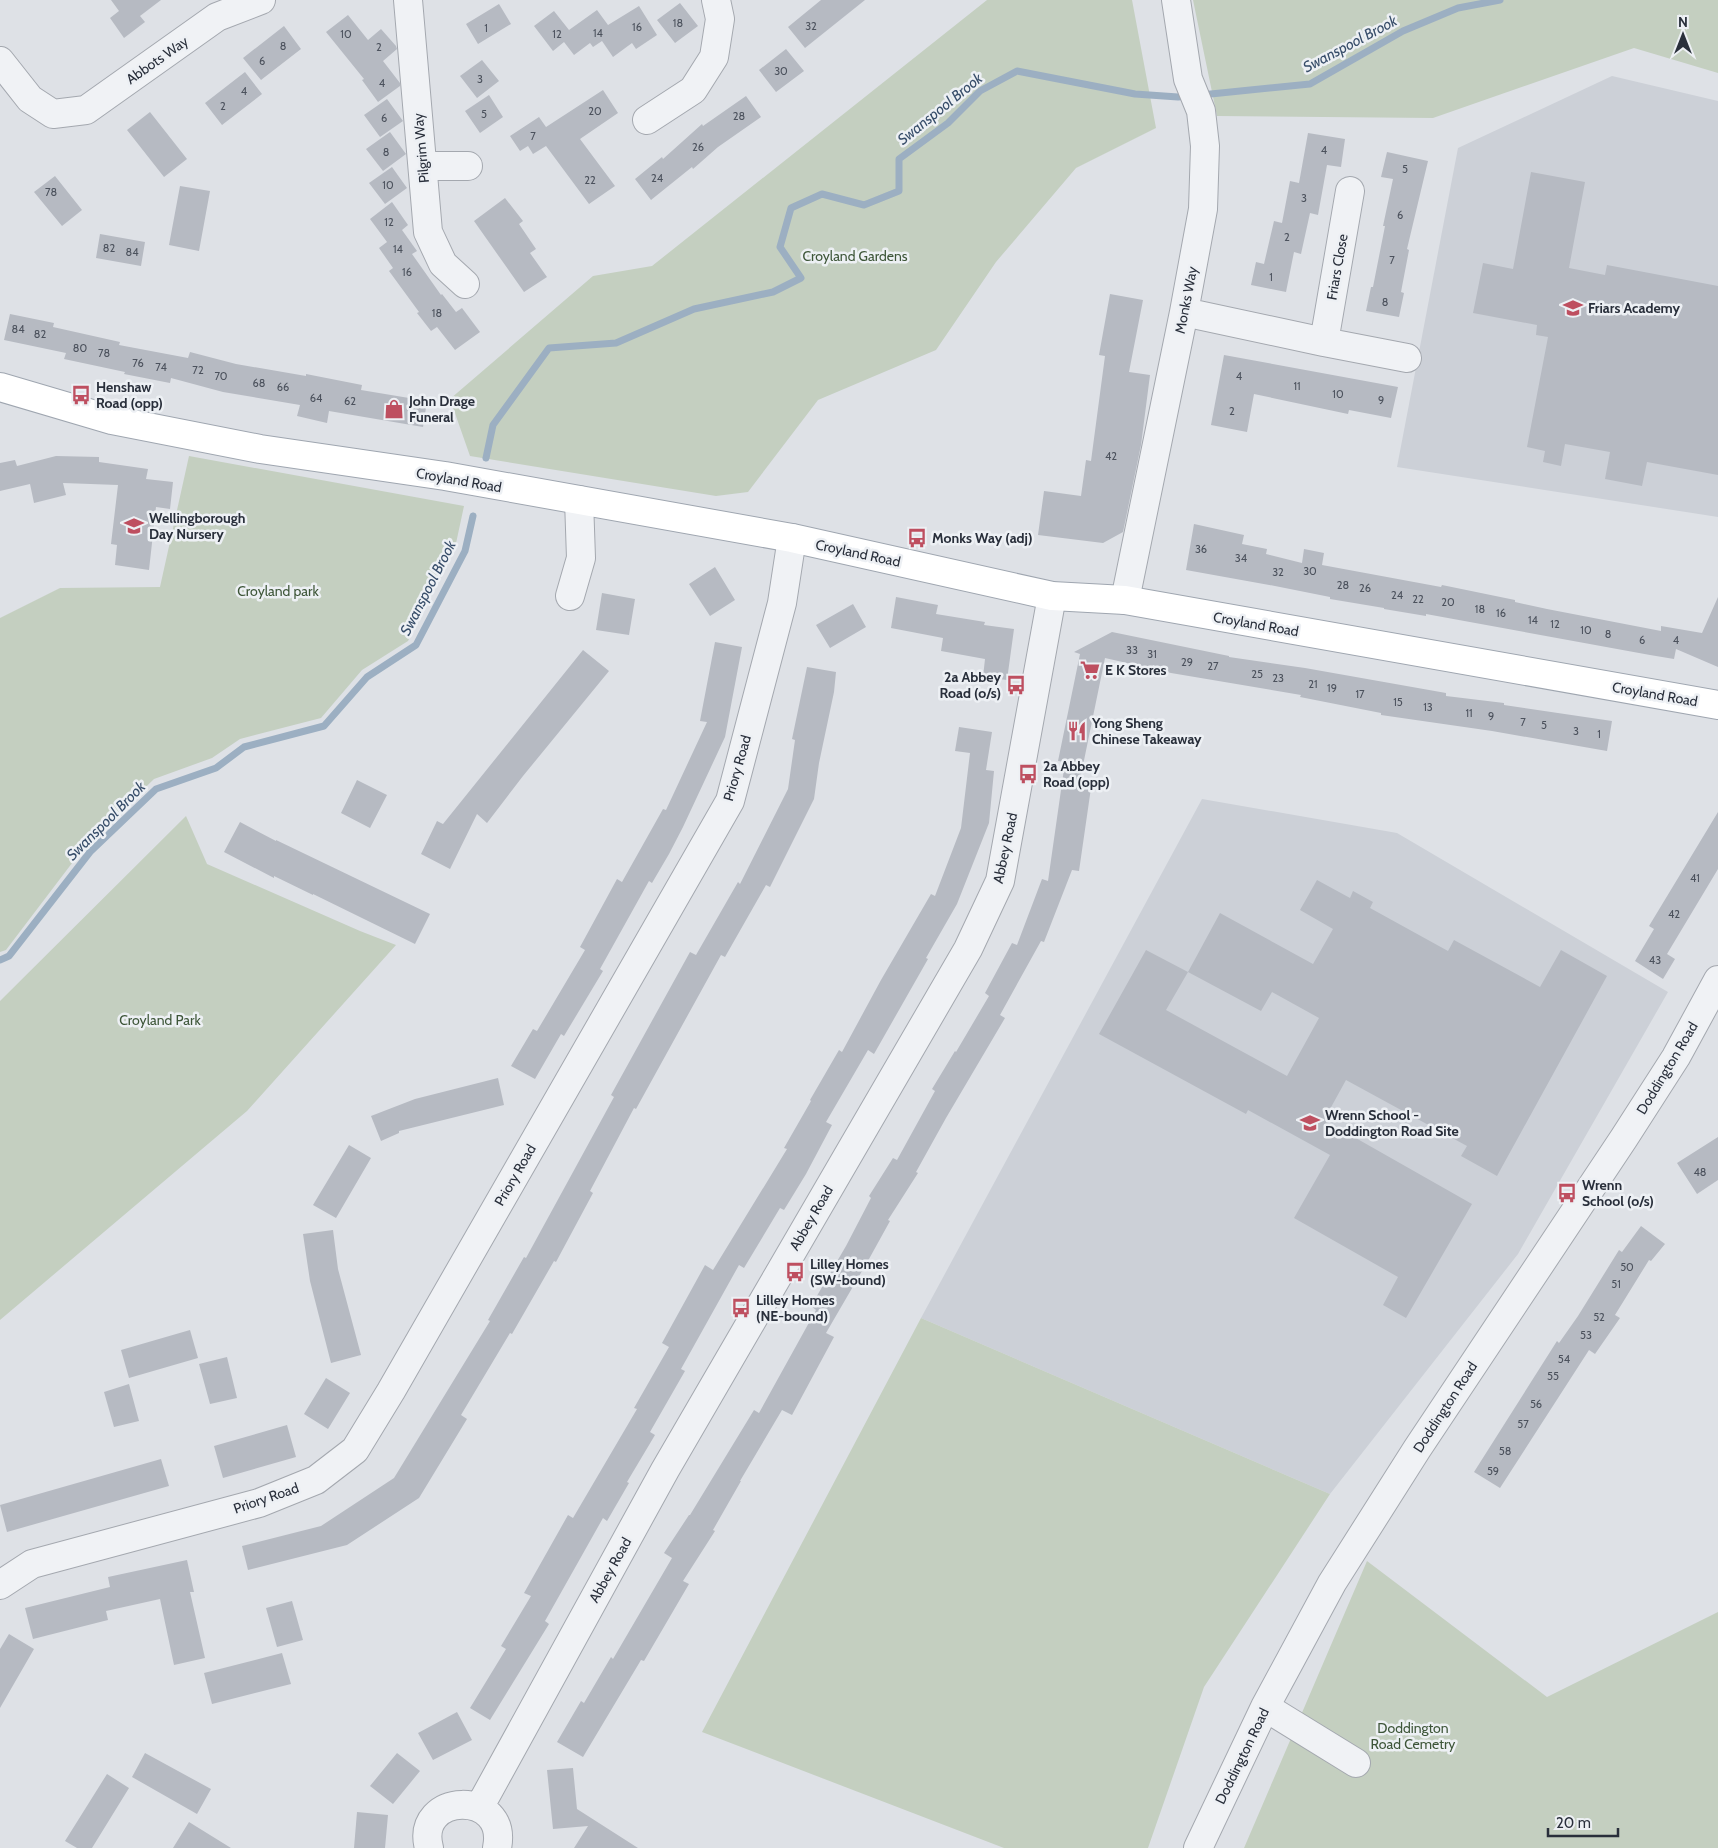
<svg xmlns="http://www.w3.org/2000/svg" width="1718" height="1848" font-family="Cabin,sans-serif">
<rect width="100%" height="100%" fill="#dee1e6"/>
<path fill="#ccd0d7" d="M1612,76L1718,101V517L1397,467L1458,148Z
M1202,799L1397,833L1668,992L1518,1254L1330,1494L921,1318Z"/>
<path fill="#c4cfc0" d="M987,0H1132L1156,128L1076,168L996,262L936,350L818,400L748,492L716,496L470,456L450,399L593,276L652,266Z
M1193,0H1718V73L1634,48L1433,118L1217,116Z
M189,456L464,506L455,548L408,641L362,670L321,718L240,739L212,758L154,779L85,846L6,950L0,952V618L60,588L160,587Z
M186,816L207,864L360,931L396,945L247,1111L0,1320V1001Z
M921,1318L1330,1494L1204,1687L1148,1848H1004L702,1732Z
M1367,1561L1547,1697L1718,1612V1848H1244Z"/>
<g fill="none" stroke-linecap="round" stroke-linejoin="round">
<path stroke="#9cafc2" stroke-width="7" d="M1201,95L1310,84L1403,31L1458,8L1500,0
M486,458L493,425L549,348L616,343L694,309L773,292L801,278L780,247L791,208L822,194L864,205L899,191V159L948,123L980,91L1017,71L1135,94L1178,97L1188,96
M0,960L9,956L90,852L156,789L216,768L244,747L324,726L367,677L416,645L465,551L473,516"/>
</g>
<path fill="#b6bac2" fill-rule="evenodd" d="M111,0H161L140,16L145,22L124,38L110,18L119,11Z
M821,0H865L805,48L788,27Z
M680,3L698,26L675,43L657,20Z
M499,4L511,24L478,44L466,24Z
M639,6L657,35L636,49L632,43L613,57L602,41L593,47L590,43L574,55L564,42L553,51L534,26L554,11L569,30L597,10L608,25Z
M348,15L368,40L381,29L396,46L397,49L383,61L400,83V86L378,102L362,80L364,79L326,32Z
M284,26L301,49L261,80L243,58Z
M786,49L804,71L776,92L759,70Z
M482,60L499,81L477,98L460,76Z
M245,72L262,94L222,125L205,103Z
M603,90L618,113L580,139L615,186L589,204L546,146L533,154L528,146L520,151L510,136L539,117L546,127Z
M489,95L503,117L480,133L465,111Z
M746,96L761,117L718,147L693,169L692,167L651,200L635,179L662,157L663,159L702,124L703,126Z
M387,99L403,121L380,137L364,115Z
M150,112L187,159L164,177L127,130Z
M390,132L406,154L383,171L366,149Z
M1308,133L1345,139L1341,167L1327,165L1318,215L1310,213L1301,254L1294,252L1286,292L1251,285L1256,262L1264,264L1274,221L1282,223L1290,181L1299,183Z
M1387,152L1428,161L1407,249L1409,250L1401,292L1404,293L1399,317L1366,311L1371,287H1373L1385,226H1383L1393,179L1381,177Z
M392,167L407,188L385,204L369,183Z
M1531,172L1585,182L1569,268L1605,275L1607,265L1718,286V475L1647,462L1642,486L1605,479L1610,452L1565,444L1561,466L1543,462L1545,451L1527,447L1548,337L1536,335L1537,325L1473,313L1483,263L1513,269Z
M55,176L82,210L62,226L34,192Z
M180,186L210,191L199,251L169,245Z
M505,198L523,221L519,224L536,249L530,253L547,277L524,292L474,221Z
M392,202L408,225L402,230L417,251L412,254L441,295L442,294L456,312L462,308L480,332L455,350L437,327L431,331L417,313L419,312L389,271L393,268L379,248L387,242L370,219Z
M100,234L145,242L141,266L96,258Z
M1110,294L1143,300L1129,372L1150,375L1141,445L1123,532L1103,543L1038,535L1044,491L1081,496L1086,460L1091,461L1105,356L1099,355Z
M10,314L54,323L53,327L120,342L119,345L188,358L190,352L236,364L306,376V374L362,385L361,390L427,401L423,427L329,411L327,423L297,416L300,405L223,392L171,378L170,383L124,374L125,372L64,359L66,353L4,340Z
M1224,355L1398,387L1391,418L1349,410L1348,414L1254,394L1247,432L1211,425Z
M56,456L99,457V462L148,469L146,479L173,482L170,509L156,507L149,570L115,565L117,545L111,544L118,485L63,483L66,495L34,503L30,484L0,491V463L15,460L17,466Z
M1194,524L1244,535L1242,544L1267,549L1266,554L1302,563L1304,549L1324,553L1322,565L1441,587L1442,585L1515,600V602L1547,609L1661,631V626L1702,633L1718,597V667L1676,649L1674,659L1650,655L1426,614V616L1384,609V608L1330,599V597L1275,586L1186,570Z
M715,567L735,600L710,616L689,584Z
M602,593L635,599L629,635L596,630Z
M896,597L938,605L936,614L985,622L984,625L1014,629L1007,680L983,677L985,659L941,651L943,638L891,628Z
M853,604L866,627L830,648L816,625Z
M1112,632L1229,656V657L1305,668L1446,693V696L1504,703V705L1612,721L1607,751L1492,731L1381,715V713L1300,697L1301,695L1171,673L1105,658L1080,780L1092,781L1079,871L1072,870L1044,942L1041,941L1000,1015L1005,1018L946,1118L916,1172L918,1173L888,1220L890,1221L869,1259L826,1333L834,1337L792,1415L782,1410L740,1481H741L713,1530L715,1531L683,1581L689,1584L644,1661L641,1660L583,1757L557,1742L581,1701L584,1703L611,1657L613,1659L672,1558L664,1553L689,1515H690L754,1410L759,1413L816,1310L811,1306L846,1246L871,1198L869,1196L893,1158L897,1160L935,1091L932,1089L955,1051L956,1052L989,996L985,993L1012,943L1017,945L1042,879L1048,881L1065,762L1058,761L1080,654L1074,652Z
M715,642L742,647L725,737L683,827L669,854L652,883L649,881L600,969L603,971L564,1036L561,1034L535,1079L511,1066L533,1029L537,1031L585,950L580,947L617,879L622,882L663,809L666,810L707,722L700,721Z
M583,650L609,671L523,776L487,823L477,814L450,869L421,854L437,821L443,824Z
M807,667L836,672L834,692L819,763L814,799L770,887L766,885L725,957L721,955L636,1109L634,1108L590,1191L593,1193L556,1262L554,1261L512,1334L510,1333L461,1415L467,1419L419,1498L347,1545L248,1570L242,1546L321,1526L394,1478L490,1321L488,1320L524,1257L526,1258L614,1097L611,1095L690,952L696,955L738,882L740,884L788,789L795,740L792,739Z
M959,727L992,732L986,770L994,771L989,823L957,904L926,958L928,959L874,1054L868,1050L826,1122L832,1125L806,1174L784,1210L780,1208L744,1268L739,1265L681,1369L685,1371L650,1432L655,1435L627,1482L629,1483L607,1521L603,1518L545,1621L549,1624L490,1720L470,1708L506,1649L501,1646L531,1596L524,1593L568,1515L573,1518L637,1409L634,1408L669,1347L662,1343L705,1265L713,1270L787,1149L784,1148L811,1101L810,1100L839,1050L842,1052L881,980L931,894L935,896L961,828L970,753L955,751Z
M357,780L387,795L370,828L341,813Z
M1718,812V869L1667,954L1675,959L1663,979L1635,961L1654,929L1649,926Z
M240,822L276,841V840L430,914L415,944L313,894V895L274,876V878L224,852Z
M1317,880L1350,898L1353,891L1373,902L1370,908L1448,951L1454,940L1540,987L1561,950L1607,976L1497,1176L1461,1156L1467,1146L1346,1080L1324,1120L1472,1204L1406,1318L1383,1305L1398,1277L1294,1218L1330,1155L1248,1110L1246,1114L1099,1034L1146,950L1188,972L1220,913L1313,964L1333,929L1300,910ZM1188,972L1261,1011L1272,992L1319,1018L1287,1076L1166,1010Z
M498,1078L504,1105L399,1131V1133L381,1141L371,1116L415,1099Z
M1718,1137V1180L1697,1194L1677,1163Z
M349,1145L371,1158L336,1218L313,1205Z
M1641,1226L1665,1244L1651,1261L1649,1260L1615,1315L1620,1318L1595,1354L1589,1350L1500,1488L1474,1472L1557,1341L1559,1343L1578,1316L1619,1250L1622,1252Z
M333,1230L338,1269L361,1355L331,1363L310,1281L303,1234Z
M190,1330L198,1358L129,1378L121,1350Z
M227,1357L237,1398L210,1404L199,1364Z
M326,1378L350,1393L328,1429L304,1414Z
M129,1384L139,1421L114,1427L104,1392Z
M287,1425L296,1457L223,1478L214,1446Z
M161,1459L169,1486L7,1532L0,1505Z
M187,1560L194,1592H190L205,1658L174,1665L160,1599L106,1611L108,1620L33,1639L25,1608L110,1587L108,1577Z
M292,1601L303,1640L277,1647L266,1608Z
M9,1634L34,1649L0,1708V1649Z
M282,1653L291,1684L212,1704L204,1673Z
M457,1712L472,1740L433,1760L418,1733Z
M145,1753L211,1789L197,1814L132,1777Z
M397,1753L420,1771L393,1804L370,1786Z
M573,1768L577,1809L638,1848H574L588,1826L553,1829L547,1770Z
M107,1774L129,1788L92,1848H77L65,1841Z
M357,1812L388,1815L385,1848H354Z
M189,1822L231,1848H173Z"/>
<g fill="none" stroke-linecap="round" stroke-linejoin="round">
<defs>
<path id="minor" d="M408,0L428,232L443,264L465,284
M0,61L30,99L53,114L86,110L217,17L261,0
M647,120L693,90L714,57L720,19L716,0
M423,166H468
M1184,312L1324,342L1350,191
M1324,342L1407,358
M570,596L581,558L579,500
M1125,600L1184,312L1203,209L1205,146L1201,111L1188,79L1176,0
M0,1585L32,1564L259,1503L316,1480L355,1450L391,1391L730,801L782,603L792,538
M1265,1707L1356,1763
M479,1808L665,1470L968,949L1000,881L1052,596
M429,1848C414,1792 509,1789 497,1848
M1198,1848L1265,1707L1332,1583L1417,1449L1624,1138L1676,1057L1718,980"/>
<path id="major" d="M0,387L112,420L260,449L445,476L792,538L1052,596L1125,600L1718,705"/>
</defs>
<use href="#minor" stroke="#a4a8af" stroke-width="30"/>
<use href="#major" stroke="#9fa6b0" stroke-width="30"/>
<use href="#minor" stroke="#f0f2f5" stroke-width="28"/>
<use href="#major" stroke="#fff" stroke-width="28"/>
</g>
<defs>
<symbol id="school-bare" viewBox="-9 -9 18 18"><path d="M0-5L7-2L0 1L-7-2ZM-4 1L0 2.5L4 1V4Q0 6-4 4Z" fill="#be4f60" stroke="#edf0f4" stroke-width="2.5" paint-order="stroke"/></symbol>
<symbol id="bus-bare" viewBox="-9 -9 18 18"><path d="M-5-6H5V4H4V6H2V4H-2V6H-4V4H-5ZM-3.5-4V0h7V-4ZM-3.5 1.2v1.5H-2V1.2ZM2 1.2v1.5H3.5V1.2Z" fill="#be4f60" stroke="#edf0f4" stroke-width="2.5" paint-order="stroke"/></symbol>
<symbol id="shop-bare" viewBox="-9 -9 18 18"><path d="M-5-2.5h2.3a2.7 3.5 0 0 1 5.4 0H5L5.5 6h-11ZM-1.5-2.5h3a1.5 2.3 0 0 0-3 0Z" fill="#be4f60" stroke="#edf0f4" stroke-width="2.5" paint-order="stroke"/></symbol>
<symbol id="supermarket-bare" viewBox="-9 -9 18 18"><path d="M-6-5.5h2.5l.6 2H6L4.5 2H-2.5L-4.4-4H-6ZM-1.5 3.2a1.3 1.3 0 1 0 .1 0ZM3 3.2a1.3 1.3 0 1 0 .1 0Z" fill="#be4f60" stroke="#edf0f4" stroke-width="2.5" paint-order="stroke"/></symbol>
<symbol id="restaurant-bare" viewBox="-9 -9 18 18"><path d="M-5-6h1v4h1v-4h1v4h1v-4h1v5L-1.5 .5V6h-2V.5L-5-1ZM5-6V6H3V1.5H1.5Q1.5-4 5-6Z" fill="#be4f60" stroke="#edf0f4" stroke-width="2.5" paint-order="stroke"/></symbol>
</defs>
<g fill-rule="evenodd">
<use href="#school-bare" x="1559" y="294" width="28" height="28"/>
<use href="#bus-bare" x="67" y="381" width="28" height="28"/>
<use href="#shop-bare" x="380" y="395" width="28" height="28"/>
<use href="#school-bare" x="120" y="512" width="28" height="28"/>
<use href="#bus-bare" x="903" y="524" width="28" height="28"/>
<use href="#supermarket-bare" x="1076" y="656" width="28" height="28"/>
<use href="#bus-bare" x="1002" y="671" width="28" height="28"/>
<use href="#restaurant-bare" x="1063" y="717" width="28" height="28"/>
<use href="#bus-bare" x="1014" y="760" width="28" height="28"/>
<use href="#school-bare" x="1296" y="1109" width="28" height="28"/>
<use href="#bus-bare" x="1553" y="1179" width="28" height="28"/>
<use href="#bus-bare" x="781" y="1258" width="28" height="28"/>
<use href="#bus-bare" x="727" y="1294" width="28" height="28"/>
</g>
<g text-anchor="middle" stroke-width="5" stroke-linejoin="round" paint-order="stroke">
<g font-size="11" fill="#4c525d">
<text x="678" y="27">18</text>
<text x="811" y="30">32</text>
<text x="637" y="31">16</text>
<text x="486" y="32">1</text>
<text x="598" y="37">14</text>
<text x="346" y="38">10</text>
<text x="557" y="38">12</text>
<text x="283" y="50">8</text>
<text x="379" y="51">2</text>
<text x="262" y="65">6</text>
<text x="781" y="75">30</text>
<text x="480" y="83">3</text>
<text x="382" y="87">4</text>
<text x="244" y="95">4</text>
<text x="223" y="110">2</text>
<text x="595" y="115">20</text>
<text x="484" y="118">5</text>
<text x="739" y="120">28</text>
<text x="384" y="122">6</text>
<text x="533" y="140">7</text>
<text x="698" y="151">26</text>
<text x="1324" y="154">4</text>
<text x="386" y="156">8</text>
<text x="1405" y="173">5</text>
<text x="657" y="182">24</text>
<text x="590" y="184">22</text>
<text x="388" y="189">10</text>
<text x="51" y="196">78</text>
<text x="1304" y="202">3</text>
<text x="1400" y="219">6</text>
<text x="389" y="226">12</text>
<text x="1287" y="241">2</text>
<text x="109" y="252">82</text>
<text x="398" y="253">14</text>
<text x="132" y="256">84</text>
<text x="1392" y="264">7</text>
<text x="407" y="276">16</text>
<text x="1271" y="281">1</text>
<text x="1385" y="306">8</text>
<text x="437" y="317">18</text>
<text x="18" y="333">84</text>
<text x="40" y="338">82</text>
<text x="80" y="352">80</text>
<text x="104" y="357">78</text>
<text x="138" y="367">76</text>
<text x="161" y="371">74</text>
<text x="198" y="374">72</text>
<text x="221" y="380">70</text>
<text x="1239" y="380">4</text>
<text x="259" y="387">68</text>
<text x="1297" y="390">11</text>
<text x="283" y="391">66</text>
<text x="1338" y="398">10</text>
<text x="316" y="402">64</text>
<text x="1381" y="404">9</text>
<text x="350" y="405">62</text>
<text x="1232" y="415">2</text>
<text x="1111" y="460">42</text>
<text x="1201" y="553">36</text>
<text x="1241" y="562">34</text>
<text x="1310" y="575">30</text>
<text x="1278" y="576">32</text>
<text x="1343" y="589">28</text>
<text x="1365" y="592">26</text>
<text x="1397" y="599">24</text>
<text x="1418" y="603">22</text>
<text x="1448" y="606">20</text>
<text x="1480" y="613">18</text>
<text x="1501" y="617">16</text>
<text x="1533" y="624">14</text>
<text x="1555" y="628">12</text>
<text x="1586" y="634">10</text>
<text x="1608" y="638">8</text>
<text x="1642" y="644">6</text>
<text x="1676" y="644">4</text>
<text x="1132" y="654">33</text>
<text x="1152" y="658">31</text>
<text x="1187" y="666">29</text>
<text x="1213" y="670">27</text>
<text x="1257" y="678">25</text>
<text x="1278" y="682">23</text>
<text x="1313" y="688">21</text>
<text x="1332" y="692">19</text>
<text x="1360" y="698">17</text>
<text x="1398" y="706">15</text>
<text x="1428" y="711">13</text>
<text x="1469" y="717">11</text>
<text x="1491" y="720">9</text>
<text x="1523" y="726">7</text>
<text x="1544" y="729">5</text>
<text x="1576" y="735">3</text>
<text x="1599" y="738">1</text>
<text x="1695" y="882">41</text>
<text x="1674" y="918">42</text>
<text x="1655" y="964">43</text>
<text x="1700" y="1176">48</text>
<text x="1627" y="1271">50</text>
<text x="1616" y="1288">51</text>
<text x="1599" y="1321">52</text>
<text x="1586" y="1339">53</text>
<text x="1564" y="1363">54</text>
<text x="1553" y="1380">55</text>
<text x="1536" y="1408">56</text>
<text x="1523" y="1428">57</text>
<text x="1505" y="1455">58</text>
<text x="1493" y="1475">59</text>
</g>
<g font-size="14" fill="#292f3b" stroke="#edf0f4">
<text transform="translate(157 60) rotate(-35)" y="5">Abbots Way</text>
<text transform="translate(421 148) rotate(-95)" y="5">Pilgrim Way</text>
<text transform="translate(1337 267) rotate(-80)" y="5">Friars Close</text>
<text transform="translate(1186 300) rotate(-79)" y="5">Monks Way</text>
<text transform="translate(459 480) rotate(10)" y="5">Croyland Road</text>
<text transform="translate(858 553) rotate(12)" y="5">Croyland Road</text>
<text transform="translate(1256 624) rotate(10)" y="5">Croyland Road</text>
<text transform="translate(1655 694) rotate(10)" y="5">Croyland Road</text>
<text transform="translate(737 768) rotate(-74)" y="5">Priory Road</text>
<text transform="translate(1005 848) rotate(-78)" y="5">Abbey Road</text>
<text transform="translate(1667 1068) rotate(-59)" y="5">Doddington Road</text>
<text transform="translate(515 1175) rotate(-60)" y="5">Priory Road</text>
<text transform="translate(811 1218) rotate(-60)" y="5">Abbey Road</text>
<text transform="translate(1445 1407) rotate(-57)" y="5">Doddington Road</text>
<text transform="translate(266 1498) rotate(-19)" y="5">Priory Road</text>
<text transform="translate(610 1570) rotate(-61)" y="5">Abbey Road</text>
<text transform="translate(1242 1756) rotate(-64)" y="5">Doddington Road</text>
</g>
<g font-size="14" fill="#3d5538" stroke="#edf0f4">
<text x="855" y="261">Croyland Gardens</text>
<text x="278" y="596">Croyland park</text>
<text x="160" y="1025">Croyland Park</text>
<text x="1413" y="1733">Doddington<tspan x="1413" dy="16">Road Cemetry</tspan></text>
</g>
<g font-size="14" font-weight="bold" fill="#292f3b" stroke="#edf0f4" text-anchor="start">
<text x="1588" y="313">Friars Academy</text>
<text x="96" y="392">Henshaw<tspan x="96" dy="16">Road (opp)</tspan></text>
<text x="409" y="406">John Drage<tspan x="409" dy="16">Funeral</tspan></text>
<text x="149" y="523">Wellingborough<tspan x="149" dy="16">Day Nursery</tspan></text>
<text x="932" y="543">Monks Way (adj)</text>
<text x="1105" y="675">E K Stores</text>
<text x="1001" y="682" text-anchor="end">2a Abbey<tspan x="1001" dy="16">Road (o/s)</tspan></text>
<text x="1092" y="728">Yong Sheng<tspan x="1092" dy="16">Chinese Takeaway</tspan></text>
<text x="1043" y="771">2a Abbey<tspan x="1043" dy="16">Road (opp)</tspan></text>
<text x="1325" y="1120">Wrenn School -<tspan x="1325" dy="16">Doddington Road Site</tspan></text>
<text x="1582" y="1190">Wrenn<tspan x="1582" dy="16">School (o/s)</tspan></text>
<text x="810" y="1269">Lilley Homes<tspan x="810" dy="16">(SW-bound)</tspan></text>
<text x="756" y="1305">Lilley Homes<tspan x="756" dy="16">(NE-bound)</tspan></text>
</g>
<g font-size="15" font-style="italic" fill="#384e6a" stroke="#edf0f4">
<text transform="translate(1350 44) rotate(-28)" y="5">Swanspool Brook</text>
<text transform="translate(940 109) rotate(-39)" y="5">Swanspool Brook</text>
<text transform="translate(428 588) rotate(-63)" y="5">Swanspool Brook</text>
<text transform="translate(106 821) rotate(-45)" y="5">Swanspool Brook</text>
</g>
</g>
<g transform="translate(1683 35)" stroke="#edf0f4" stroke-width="4" paint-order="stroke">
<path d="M0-4L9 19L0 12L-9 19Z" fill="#292f3b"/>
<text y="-8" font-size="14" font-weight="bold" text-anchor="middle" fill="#292f3b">N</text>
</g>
<path d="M1548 1828v8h70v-8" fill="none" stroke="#292f3b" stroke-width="2.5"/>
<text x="1556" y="1828" font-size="15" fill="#292f3b" stroke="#edf0f4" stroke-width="4" paint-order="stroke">20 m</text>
</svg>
